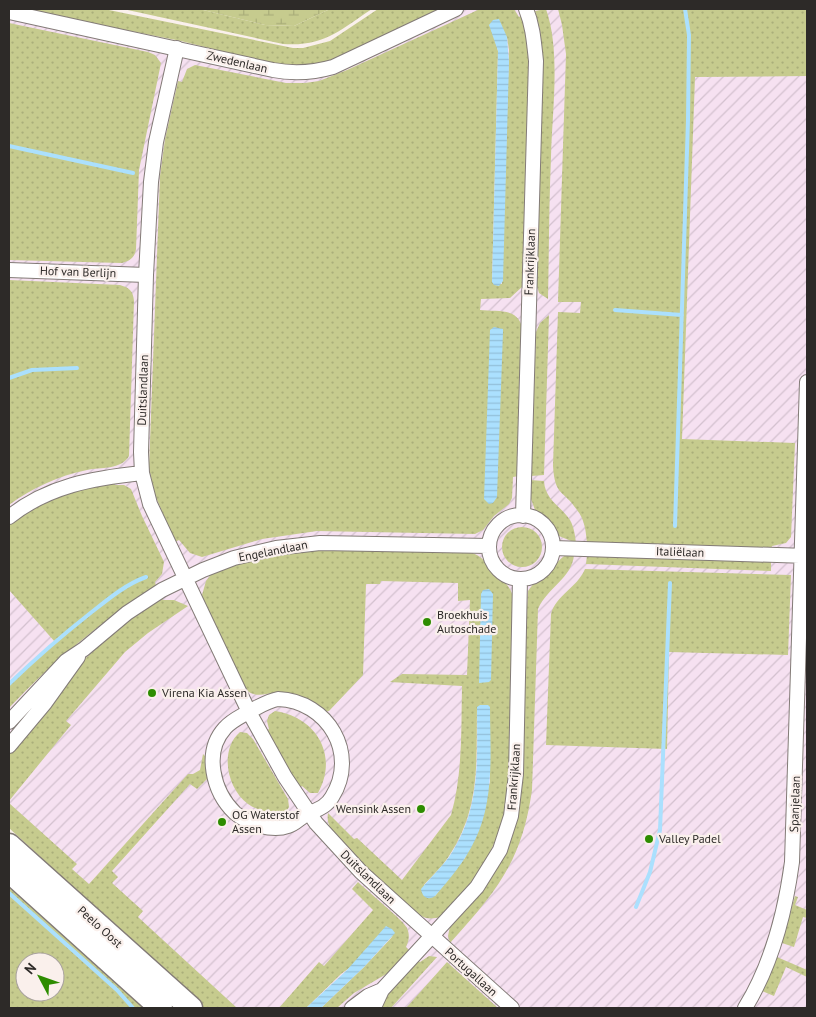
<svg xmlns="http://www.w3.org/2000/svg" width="816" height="1017" font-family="'PT Sans',sans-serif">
<defs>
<pattern id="industrial-furrows" width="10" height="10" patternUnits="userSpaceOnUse" patternTransform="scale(1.25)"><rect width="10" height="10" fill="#f6e1f1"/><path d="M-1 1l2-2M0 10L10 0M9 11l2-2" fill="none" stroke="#d3c1cf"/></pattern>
<pattern id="grass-dots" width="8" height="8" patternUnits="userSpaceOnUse" patternTransform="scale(1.25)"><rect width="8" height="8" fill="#c6cb8e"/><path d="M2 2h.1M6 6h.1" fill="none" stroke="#aaae7a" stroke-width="1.8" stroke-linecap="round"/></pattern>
<pattern id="wetland-marsh" width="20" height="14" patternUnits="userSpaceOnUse" patternTransform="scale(1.25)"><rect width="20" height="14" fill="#c6cb8e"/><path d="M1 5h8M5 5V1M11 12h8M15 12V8" fill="none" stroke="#aaae7a"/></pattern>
<pattern id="water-rules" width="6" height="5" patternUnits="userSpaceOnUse" patternTransform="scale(1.25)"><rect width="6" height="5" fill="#abe0fe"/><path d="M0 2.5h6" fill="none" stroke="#93c0da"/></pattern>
</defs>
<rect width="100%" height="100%" fill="#faf0ec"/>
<path fill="url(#industrial-furrows)" d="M456,9H807V1008H223L9,825V12L273,70Z"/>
<path fill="url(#grass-dots)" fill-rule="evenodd" d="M20,9H104L293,48H303L330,41L378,9H444L330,62L309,67L277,65L181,41Z
M123,9H199L265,25L294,26L330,9H372C340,30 324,47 283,44Z
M480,9H514L519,17L523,15L529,49L522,287L510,298L481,299L480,310C496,312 517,307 522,327L519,476L513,477L512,498L509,504L494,516L483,530L475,534L317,531L262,539L202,557L190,553L179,540L175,542L155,495L149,468L160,176L165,139L178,81L182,82L187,69L195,65L286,83H305L319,81L347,70ZM494,37H507L509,50L502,284L492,282L498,51Z
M546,9C561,51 552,112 551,157C549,205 549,252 548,299L539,293L536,283L543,66L540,30L535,11Z
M558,9H807V76L695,77L682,439L795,443L791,537L786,543L772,546L771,550L587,544C586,532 585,520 577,510C563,489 555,497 553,466L558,312L580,313L581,302H558L566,54L562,25Z
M9,23L148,52L155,55L161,63L139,170L136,249C135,257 130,261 122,263L9,260Z
M9,280L120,285C130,288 133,291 134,301L129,456C121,470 101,467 87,470C58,476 32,488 9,505Z
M549,315L544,475L531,476L536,332L540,323Z
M530,480L544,481C545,500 561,506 570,520C574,527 575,535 576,543L559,536L550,524L535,510L531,499Z
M115,481V485H124L131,489L142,516L164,562L162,574L155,582L156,586C102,621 53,661 9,708V684L55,642L9,590V525C41,498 75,491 115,481Z
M502 547a20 20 0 1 1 40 0a20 20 0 1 1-40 0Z
M344,548L470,552C482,556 487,563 494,572C503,582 509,583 513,597C512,640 511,684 510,727C510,759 511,794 501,825C490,861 467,891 441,917C436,918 431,919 426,918C410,913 344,847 333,831C328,826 327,820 328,813L354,839L357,838L402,880L451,815C463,773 461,729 462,686L390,682L402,674L467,675L470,600L458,601V583L381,581L380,584H366L363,675L329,711L325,712C312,706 298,697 284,694C269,690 258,701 245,689L204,602L202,595L206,581L212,573L228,567L279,553ZM477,707L490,740V782L465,858L435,896L424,885C432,876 442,867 449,856C481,807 476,763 477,707Z
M566,555H574C572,578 547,588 538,609L532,790C522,861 497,891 450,943L448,936L450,926L506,848L523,667L528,591C533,583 539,580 546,575C553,569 557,560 566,555Z
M587,555L771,561V571L586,564Z
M585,569L791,575L788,655L669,652L667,749L546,745L551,614C556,595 577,588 585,569Z
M162,598L163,600H174L188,606L148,633L125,652L66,721L71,725L9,801V750L79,664L125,623Z
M275,711C316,717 339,755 318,793H310L302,786L299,788L266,731L269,729L267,721L269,715Z
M240,732L247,733L253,739L288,799L289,807L285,814C272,813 259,812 248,804C227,789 219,750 240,732Z
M203,754L206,757L208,778L197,789L190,784L112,871L118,877L112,883L143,911L138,917L237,1008H201C136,949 74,887 9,828V803L77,864L72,869L89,884L188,774H193L200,770Z
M9,875L150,1008H9ZM25,962H55V992H25Z
M358,882C366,890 404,921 407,928C410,935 409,941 406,947L409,950L388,973L354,993L337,1008H321L364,967L393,936L341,974L306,1008H279L319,962L324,966L373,910L352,889Z
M795,896L798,897L795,905L807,910V918L803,917L794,947L782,943Z
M429,956L437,957L391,1008H375L417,960L420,962Z
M777,957L807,970V977L786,967L774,996L762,991Z
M447,962L498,1008H406Z"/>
<path fill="url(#wetland-marsh)" d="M199,9H330L294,26L265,25Z"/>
<path fill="url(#water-rules)" d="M499,19L507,37L509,62L503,281L499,286L494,285L492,282L498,51L489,25L493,20Z
M494,327L503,329V332L497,497L493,503L489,504L484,499L490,330Z
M489,589L493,594L491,680L489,682L479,683L481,594L483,590Z
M480,705H488L490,707C490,751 495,799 475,840C465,861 450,879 435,896C428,901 422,897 421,889C430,878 441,868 449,857C481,809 477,762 477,707Z
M386,926L392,929L395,933L364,967L321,1008H306L347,970Z"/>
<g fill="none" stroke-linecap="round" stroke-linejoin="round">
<path stroke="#abe0fe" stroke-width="4" d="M9,146L133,173
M615,310L682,315
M9,378L32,370L77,368
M675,526L688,120L689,35L685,9
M9,684C34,660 60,637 88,615C106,601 124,585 146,577
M9,893L117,990L133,1008
M636,907L650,872L660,830L670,583"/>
<defs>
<path id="street" d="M9,12L273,70C294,74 312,73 333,67L456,9
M177,48L156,142L151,182L146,275L141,452L142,473L150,504L249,712L285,777L316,823L361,872L512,1008
M9,270L146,275
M489 547a32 32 0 1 1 64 0a32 32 0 1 1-64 0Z
M523,516L536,61C534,43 533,26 526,9
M9,517C48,486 93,478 142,473
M553,548L807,556
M278,699C328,701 359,754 332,797C325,809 314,810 304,816C299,819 295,824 288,826C272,832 248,824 235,813C213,792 203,752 225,728C232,720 242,716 250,711C260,706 268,701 278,699Z
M9,722L66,661L84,649L127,613L162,590L203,570L234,558L276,548L320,543L489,546
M9,746L45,703L78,657
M352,1008L368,996L382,990
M372,1008L376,1003L382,990L477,887L500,850L511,816L516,774L520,579
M745,1008C772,964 785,914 792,862L807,382"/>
<path id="primary" d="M9,845L191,1008
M9,871L161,1008"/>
</defs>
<use href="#street" stroke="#837b77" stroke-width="16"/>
<use href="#primary" stroke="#837b77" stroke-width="25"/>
<use href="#street" stroke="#fff" stroke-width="14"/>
<use href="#primary" stroke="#fff" stroke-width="22"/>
</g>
<g fill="#2d8c00" stroke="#faf0ec" stroke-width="2">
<circle cx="427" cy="622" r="5"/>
<circle cx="152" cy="693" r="5"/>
<circle cx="421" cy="809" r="5"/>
<circle cx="222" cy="822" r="5"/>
<circle cx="649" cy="839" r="5"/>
</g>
<g text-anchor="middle" stroke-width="4.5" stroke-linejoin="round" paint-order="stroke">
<g font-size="12" fill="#2d2a28" stroke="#faf0ec">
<text transform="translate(237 62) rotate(13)" y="4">Zwedenlaan</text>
<text transform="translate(530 262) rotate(-88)" y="4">Frankrijklaan</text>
<text transform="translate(78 272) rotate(2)" y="4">Hof van Berlijn</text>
<text transform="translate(143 390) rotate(-88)" y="4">Duitslandlaan</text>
<text transform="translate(273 551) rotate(-11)" y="4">Engelandlaan</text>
<text transform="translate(680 552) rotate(2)" y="4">Italiëlaan</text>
<text transform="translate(514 777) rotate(-86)" y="4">Frankrijklaan</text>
<text transform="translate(795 804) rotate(-88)" y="4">Spanjelaan</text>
<text transform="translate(368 877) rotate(44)" y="4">Duitslandlaan</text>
<text transform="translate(100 927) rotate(42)" y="4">Peelo Oost</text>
<text transform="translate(471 972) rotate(42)" y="4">Portugallaan</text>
</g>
<g font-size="12" fill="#2d2a28" stroke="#faf0ec" text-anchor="start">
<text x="437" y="619">Broekhuis<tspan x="437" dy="14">Autoschade</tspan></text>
<text x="162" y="697">Virena Kia Assen</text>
<text x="411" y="813" text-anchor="end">Wensink Assen</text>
<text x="232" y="819">OG Waterstof<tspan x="232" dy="14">Assen</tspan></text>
<text x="659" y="843">Valley Padel</text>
</g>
</g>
<rect width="816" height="1017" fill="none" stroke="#2d2a28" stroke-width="20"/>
<g transform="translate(40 977) rotate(311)"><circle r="24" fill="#faf0ec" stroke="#a8a19e"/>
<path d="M0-4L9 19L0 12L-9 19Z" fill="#2d8c00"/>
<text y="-8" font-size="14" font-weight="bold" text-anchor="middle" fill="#2d2a28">N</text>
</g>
</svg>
